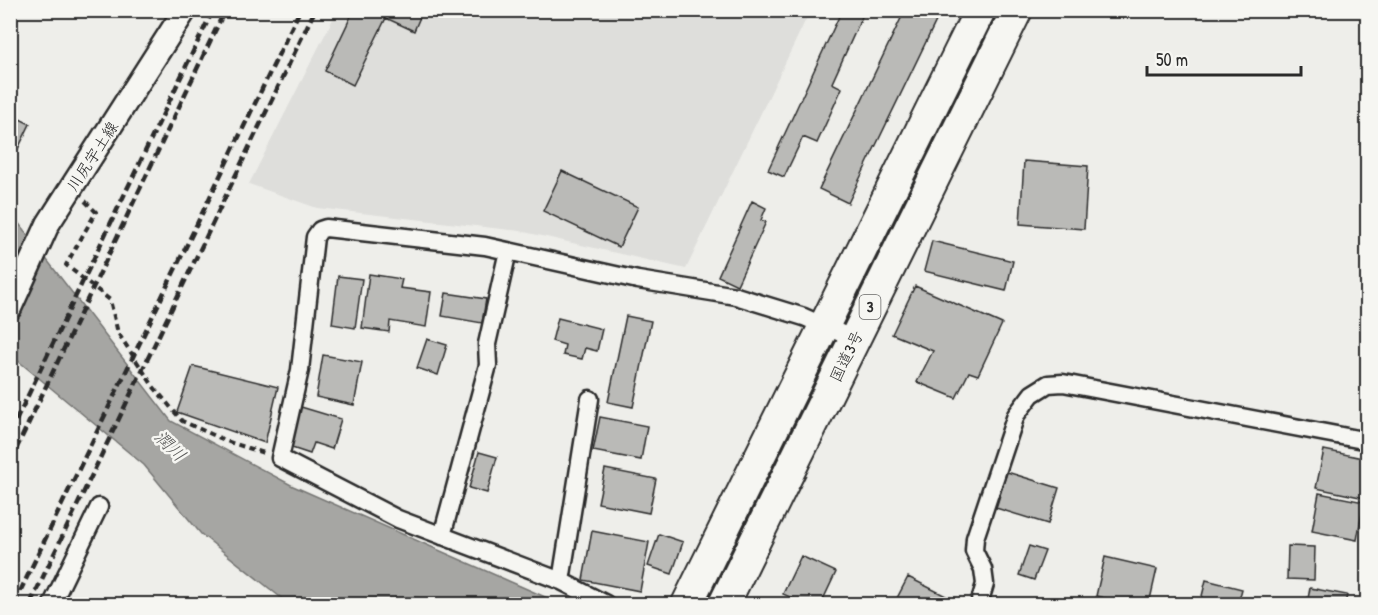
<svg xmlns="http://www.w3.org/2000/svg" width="1378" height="615" font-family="'Patrick Hand','Klee One',sans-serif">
<rect width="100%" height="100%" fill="#eeeeea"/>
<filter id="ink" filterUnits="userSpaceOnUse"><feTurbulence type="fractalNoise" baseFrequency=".0167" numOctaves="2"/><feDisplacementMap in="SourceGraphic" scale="12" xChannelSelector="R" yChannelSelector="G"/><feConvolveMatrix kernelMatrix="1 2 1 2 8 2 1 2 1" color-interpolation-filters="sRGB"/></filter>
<g filter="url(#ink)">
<path fill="#dededb" d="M337,11H810L686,269L520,231L317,208L249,184Z"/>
<path fill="#a6a6a3" stroke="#757573" stroke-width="1.5" d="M10,212L171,421L293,486L561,604H469L464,602L413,597L397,604H289L201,534L144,465L11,355Z"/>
<path fill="#babab7" stroke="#2b2b2b" stroke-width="1.5" d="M354,10H423L414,31L386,18L353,85L325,71Z
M842,10H865L832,83L842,88L817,143L803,137L784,177L768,170Z
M905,10H914L936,21L848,203L819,189Z
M10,114L30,124L15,155L10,153Z
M1024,161L1088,166L1084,229L1020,224Z
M562,171L638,207L619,247L543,211Z
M752,201L766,208L761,220L766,222L737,285L718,276Z
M932,241L1013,261L1006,291L924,271Z
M369,274L402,279L400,288L431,292L426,327L390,321L389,332L362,328Z
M338,276L362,279L355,328L332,324Z
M915,286L1002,324L978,375L969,372L956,398L917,382L933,351L892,334Z
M446,293L486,299L482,323L442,316Z
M626,316L651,321L633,407L608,402Z
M558,318L602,329L597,351L585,348L582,359L563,355L565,345L552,341Z
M427,339L447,345L438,375L417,368Z
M323,355L362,362L354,405L316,397Z
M193,366L278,387L265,443L177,412Z
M301,407L341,419L332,449L314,443L310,454L289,447Z
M600,417L647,426L641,460L593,451Z
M1324,450L1368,459V485L1365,498L1316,488Z
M479,452L497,457L487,493L469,488Z
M605,469L656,479L649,513L598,503Z
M1007,472L1059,488L1048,524L996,508Z
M1319,493L1364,502L1357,540L1312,531Z
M592,531L649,542L640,591L583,580Z
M659,534L683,542L672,574L648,566Z
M1029,546L1045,551L1034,580L1019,575Z
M1288,546L1315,547L1314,580L1287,579Z
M801,556L836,572L821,604H805L783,594Z
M1105,557L1157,569L1149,604H1130L1096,596Z
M908,577L954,600L952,604H899L895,602Z
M1206,580L1242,589L1238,604H1200Z
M1310,588L1347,595L1345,604H1307Z"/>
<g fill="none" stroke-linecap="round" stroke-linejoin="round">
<defs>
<path id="street" d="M442,536L488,365L487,344L508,251
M561,581L590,399
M52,604L99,507
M606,604L561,581L398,519L280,458L300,370L315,237L320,230L326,228L485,246L638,280L736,296L804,317L854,339
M979,604L985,584L983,569L974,551L975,538L1016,415L1032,394L1048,384L1063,383L1368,441"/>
<path id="secondary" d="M10,308L48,224L185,10"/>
<path id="highway" d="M687,604L980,10
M724,604L1017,10"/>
</defs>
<use href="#street" stroke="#2b2b2b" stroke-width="21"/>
<use href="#secondary" stroke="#2b2b2b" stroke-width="27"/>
<use href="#highway" stroke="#2b2b2b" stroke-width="34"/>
<path stroke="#2b2b2b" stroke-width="4" stroke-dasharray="6 4.5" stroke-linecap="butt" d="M85,201L96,212L66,265L110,300L118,333L153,386L182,421L229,442L264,453"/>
<use href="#street" stroke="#f6f6f2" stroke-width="16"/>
<use href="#secondary" stroke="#f6f6f2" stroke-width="22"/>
<use href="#highway" stroke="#f6f6f2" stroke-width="30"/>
<path stroke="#2b2b2b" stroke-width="4.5" stroke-dasharray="9 4.5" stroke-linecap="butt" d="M10,433L213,10
M10,462L225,10
M14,604L300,10
M30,604L315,10"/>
</g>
</g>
<g text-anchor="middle" stroke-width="5" stroke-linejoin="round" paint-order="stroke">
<rect fill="#f6f6f2" stroke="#686867" stroke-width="1.5" x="859.5" y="295" width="21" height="24" rx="4.5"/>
<g font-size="15" font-weight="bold" fill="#2b2b2b">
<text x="870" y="312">3</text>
</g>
<g font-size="16" fill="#2b2b2b" stroke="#f6f6f2">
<text transform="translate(92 156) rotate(-57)" y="6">川尻宇土線</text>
<text transform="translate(846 356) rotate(-64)" y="6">国道3号</text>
</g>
<g font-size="18" font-style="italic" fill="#565655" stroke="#f6f6f2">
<text transform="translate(170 446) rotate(44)" y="6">潤川</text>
</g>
</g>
<rect width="1378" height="615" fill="none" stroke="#f6f6f2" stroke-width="36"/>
<rect x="18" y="18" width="1342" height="579" fill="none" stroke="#2b2b2b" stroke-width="2" filter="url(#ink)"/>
<path d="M1147 66v9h154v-9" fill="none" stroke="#2b2b2b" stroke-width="3"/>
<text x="1156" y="66" font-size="18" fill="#2b2b2b" stroke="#f6f6f2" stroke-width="4.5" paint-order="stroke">50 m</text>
</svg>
